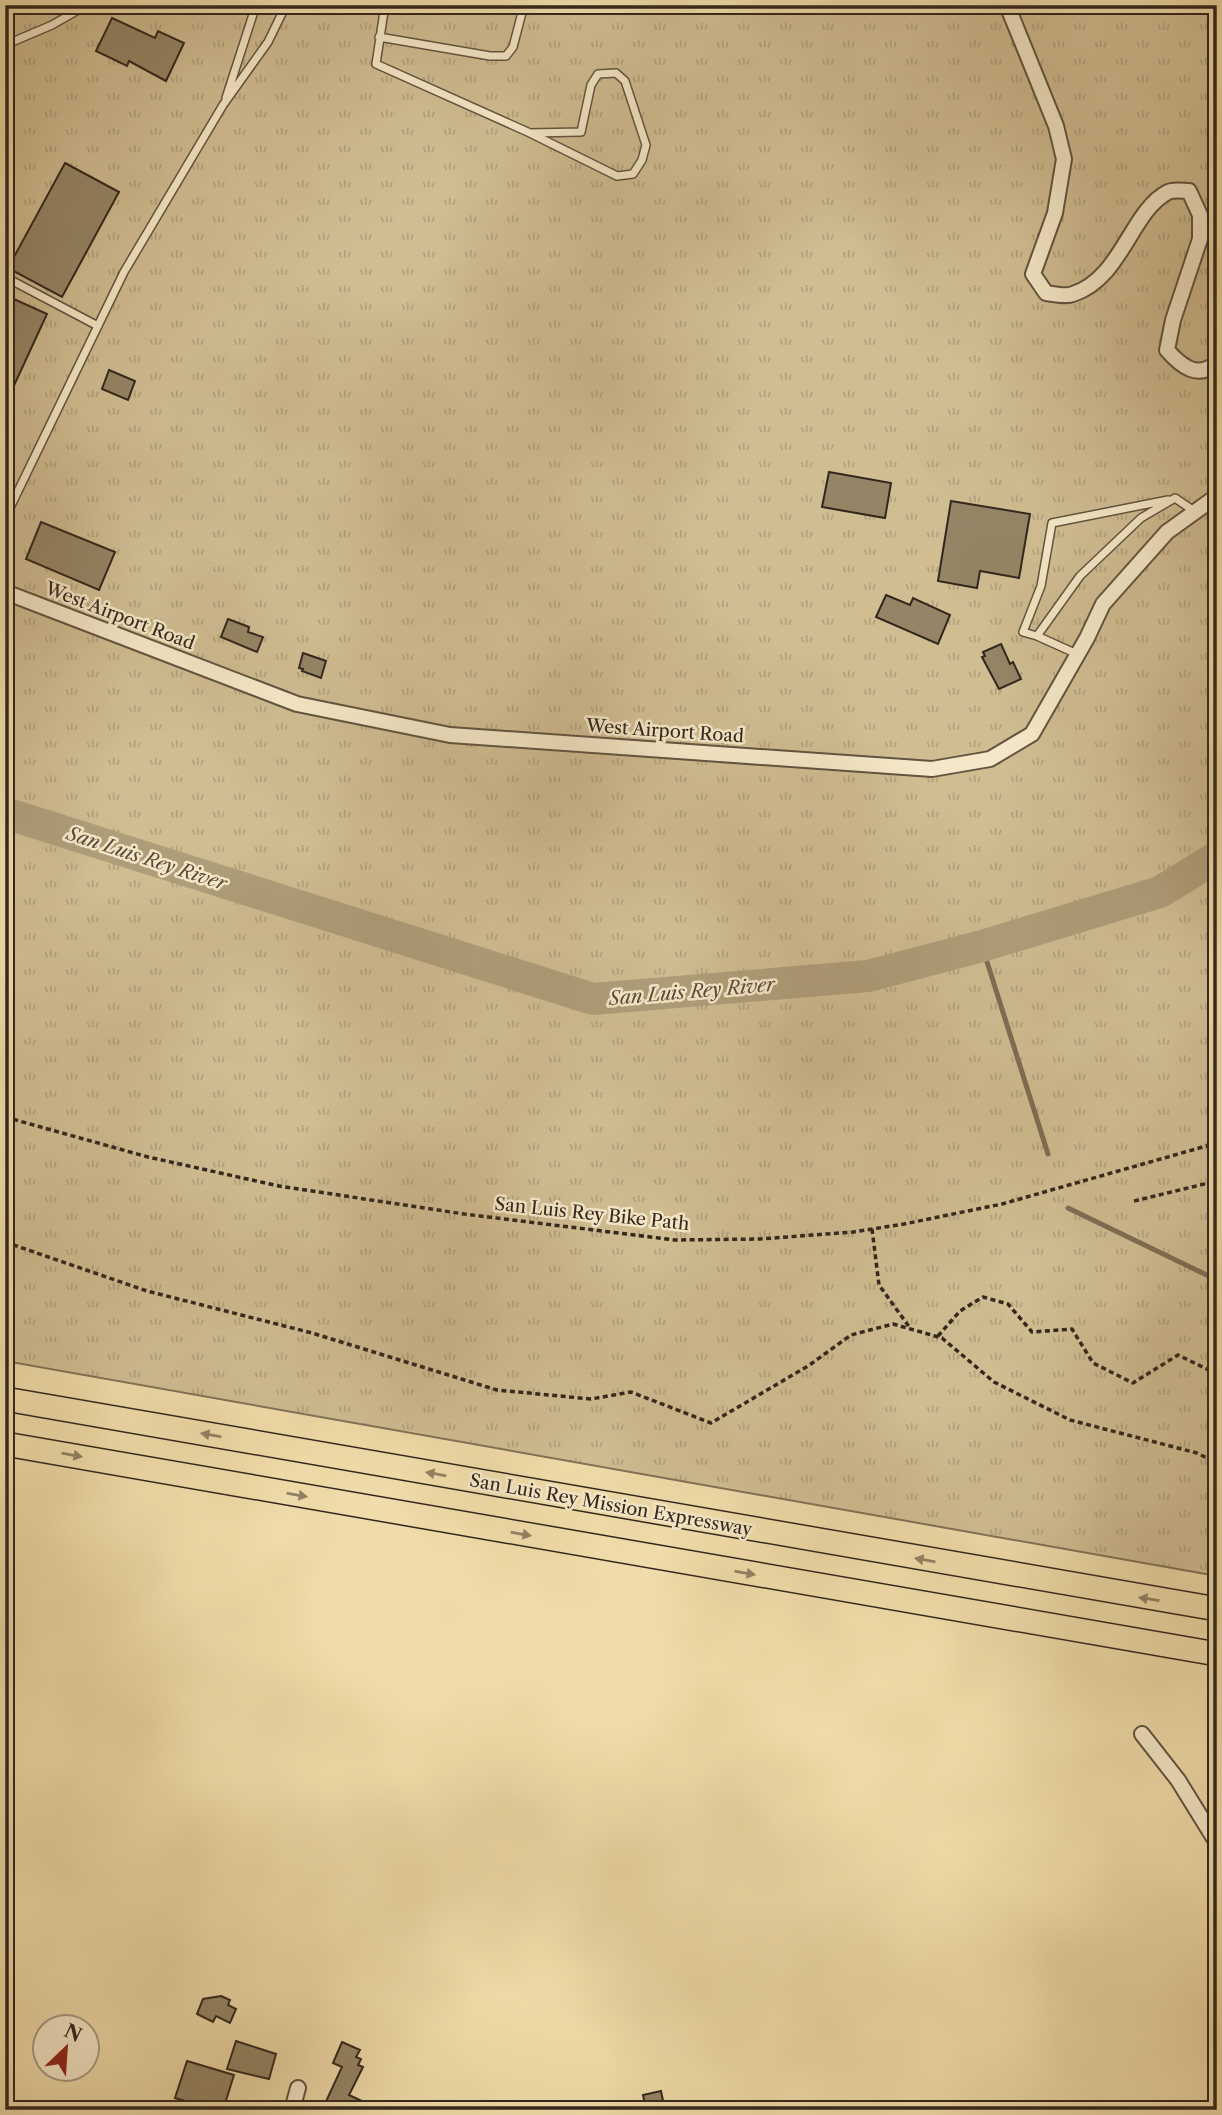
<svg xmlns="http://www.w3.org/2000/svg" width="1222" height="2115" font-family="'Libre Caslon Text',serif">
<defs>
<pattern id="grass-tufts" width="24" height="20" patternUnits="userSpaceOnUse" patternTransform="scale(1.75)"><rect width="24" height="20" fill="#d0bd92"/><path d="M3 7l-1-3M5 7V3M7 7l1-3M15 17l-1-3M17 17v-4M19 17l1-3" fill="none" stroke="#b3a27d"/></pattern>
</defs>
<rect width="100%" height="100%" fill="#f0dcaa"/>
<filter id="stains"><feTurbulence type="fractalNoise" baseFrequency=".00286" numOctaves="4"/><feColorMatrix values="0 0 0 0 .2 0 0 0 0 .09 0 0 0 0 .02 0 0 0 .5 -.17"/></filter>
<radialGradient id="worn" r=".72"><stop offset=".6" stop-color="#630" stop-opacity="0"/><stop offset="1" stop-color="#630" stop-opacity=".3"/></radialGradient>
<path fill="url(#grass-tufts)" stroke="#817258" stroke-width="2" d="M5,5H1217V1576L5,1361Z"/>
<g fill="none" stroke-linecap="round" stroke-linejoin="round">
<path stroke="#7d6e55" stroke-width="5" d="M982,946L1048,1154
M1068,1208L1217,1280"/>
<path stroke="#af9e7a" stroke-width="32" d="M5,813L593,999L868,976L982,946L1160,892L1217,857"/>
</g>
<path fill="#958566" stroke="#32271d" stroke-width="2" d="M112,18L155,38L158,31L184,43L166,81L129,61L127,66L96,51Z
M65,163L119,192L62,297L8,268Z
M5,295L47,314L5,405Z
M109,370L135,381L128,400L102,389Z
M829,472L891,483L885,518L822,507Z
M951,501L1030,514L1019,578L980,571L977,588L938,581Z
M41,522L115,552L99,590L26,559Z
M886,595L910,605L913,598L950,615L938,644L876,617Z
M228,619L249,627L248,632L263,637L257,652L221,637Z
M1001,644L1010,664L1013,662L1021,679L999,689L982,657L985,656L983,652Z
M303,653L326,661L321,678L302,671L303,669L299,668Z
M221,1996L230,2000L228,2005L236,2009L230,2023L216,2016L213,2022L197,2014L203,1999Z
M236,2041L276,2054L269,2079L227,2069Z
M342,2042L360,2050L356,2057L361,2059L358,2065L363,2067L349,2095L381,2110H322L342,2067L333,2063Z
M187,2061L234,2075L223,2110H205L206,2107L175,2098Z
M661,2091L665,2110H646L643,2095Z"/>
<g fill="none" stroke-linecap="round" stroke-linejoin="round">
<defs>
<path id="service" d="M385,5L376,64L530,133L617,176L633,174L642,160L646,145L625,81L616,73L598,74L591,85L581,132L530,133
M379,37L490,56H506L513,47L524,5
M5,45L52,25L87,5
M226,98L256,5
M5,277L98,326
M5,518L124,272L223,105L268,42L286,5
M1037,636L1023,632L1041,586L1052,523L1168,500
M1077,654L1037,636L1080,576L1141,518L1175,498L1194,511"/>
<path id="minor" d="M1007,5L1056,126L1064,159L1055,213L1033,274L1046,293C1054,294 1066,297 1073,294C1122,278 1131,211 1168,192C1174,189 1183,191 1189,191L1200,215V239L1173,320L1167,350C1180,365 1198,381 1217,362
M5,592L297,704L450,735L932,769L990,759L1032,734L1087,638L1103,604L1167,532L1217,496
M1142,1734L1178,1780L1217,1843
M292,2110L298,2088"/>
<path id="trunk" d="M5,1399L1217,1609
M5,1444L1217,1654"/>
</defs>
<use href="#service" stroke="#625440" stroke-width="10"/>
<use href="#minor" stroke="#625440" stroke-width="18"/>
<use href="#trunk" stroke="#32271d" stroke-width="26"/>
<path stroke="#32271d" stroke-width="3.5" stroke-dasharray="5 3.5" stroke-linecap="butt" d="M5,1117L148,1157L279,1186L464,1214L675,1240L760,1239L853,1232L904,1224L1002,1204L1217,1143
M1134,1201L1217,1181
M872,1229L879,1285L910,1328
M5,1242L147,1291L312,1333L497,1390L591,1399L631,1392L711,1423L808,1366L851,1335L893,1324L942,1338L994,1382L1070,1420L1197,1453L1217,1463
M938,1336L960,1311L983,1297L1008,1304L1032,1332L1072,1329L1093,1363L1133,1383L1178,1355L1217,1374"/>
<use href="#service" stroke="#f5e8c8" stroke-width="7"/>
<use href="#minor" stroke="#f5e8c8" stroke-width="14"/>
<use href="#trunk" stroke="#f0dcaa" stroke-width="23"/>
</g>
<defs><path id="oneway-solid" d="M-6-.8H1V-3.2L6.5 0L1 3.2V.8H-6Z" transform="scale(1.75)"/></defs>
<g fill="#918264">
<use href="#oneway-solid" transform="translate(211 1435) rotate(-170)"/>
<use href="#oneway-solid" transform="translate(72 1455) rotate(10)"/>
<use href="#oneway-solid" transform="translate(436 1474) rotate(-170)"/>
<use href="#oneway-solid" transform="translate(297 1495) rotate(10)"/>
<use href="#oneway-solid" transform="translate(521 1534) rotate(10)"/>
<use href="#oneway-solid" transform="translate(925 1560) rotate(-170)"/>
<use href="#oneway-solid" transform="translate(745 1573) rotate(10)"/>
<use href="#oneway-solid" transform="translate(1149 1599) rotate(-171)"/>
</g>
<g text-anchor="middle" stroke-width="5" stroke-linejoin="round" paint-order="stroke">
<g font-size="18" fill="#32271d" stroke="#f5e8c8">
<text transform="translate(120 616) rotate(21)" y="6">West Airport Road</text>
<text transform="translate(665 731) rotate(4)" y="6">West Airport Road</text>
<text transform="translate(592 1214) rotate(6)" y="6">San Luis Rey Bike Path</text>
<text transform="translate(611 1505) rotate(10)" y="6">San Luis Rey Mission Expressway</text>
</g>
<g font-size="19" font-style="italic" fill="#584b39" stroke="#f5e8c8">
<text transform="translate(147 858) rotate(18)" y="7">San Luis Rey River</text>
<text transform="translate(692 991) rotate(-5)" y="7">San Luis Rey River</text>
</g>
</g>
<rect width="1222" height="2115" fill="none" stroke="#f0dcaa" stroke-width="28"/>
<rect x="7" y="7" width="1208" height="2101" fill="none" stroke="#32271d" stroke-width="3.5"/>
<rect x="14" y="14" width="1194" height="2087" fill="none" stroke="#32271d" stroke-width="2"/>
<g transform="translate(66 2048) rotate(25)"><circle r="33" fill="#f5e8c8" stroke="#a79b84" stroke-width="2"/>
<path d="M0-5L12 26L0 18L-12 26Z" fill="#8f2418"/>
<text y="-10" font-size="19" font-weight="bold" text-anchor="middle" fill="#32271d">N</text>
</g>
<rect width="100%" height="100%" filter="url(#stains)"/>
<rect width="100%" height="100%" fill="url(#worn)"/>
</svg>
